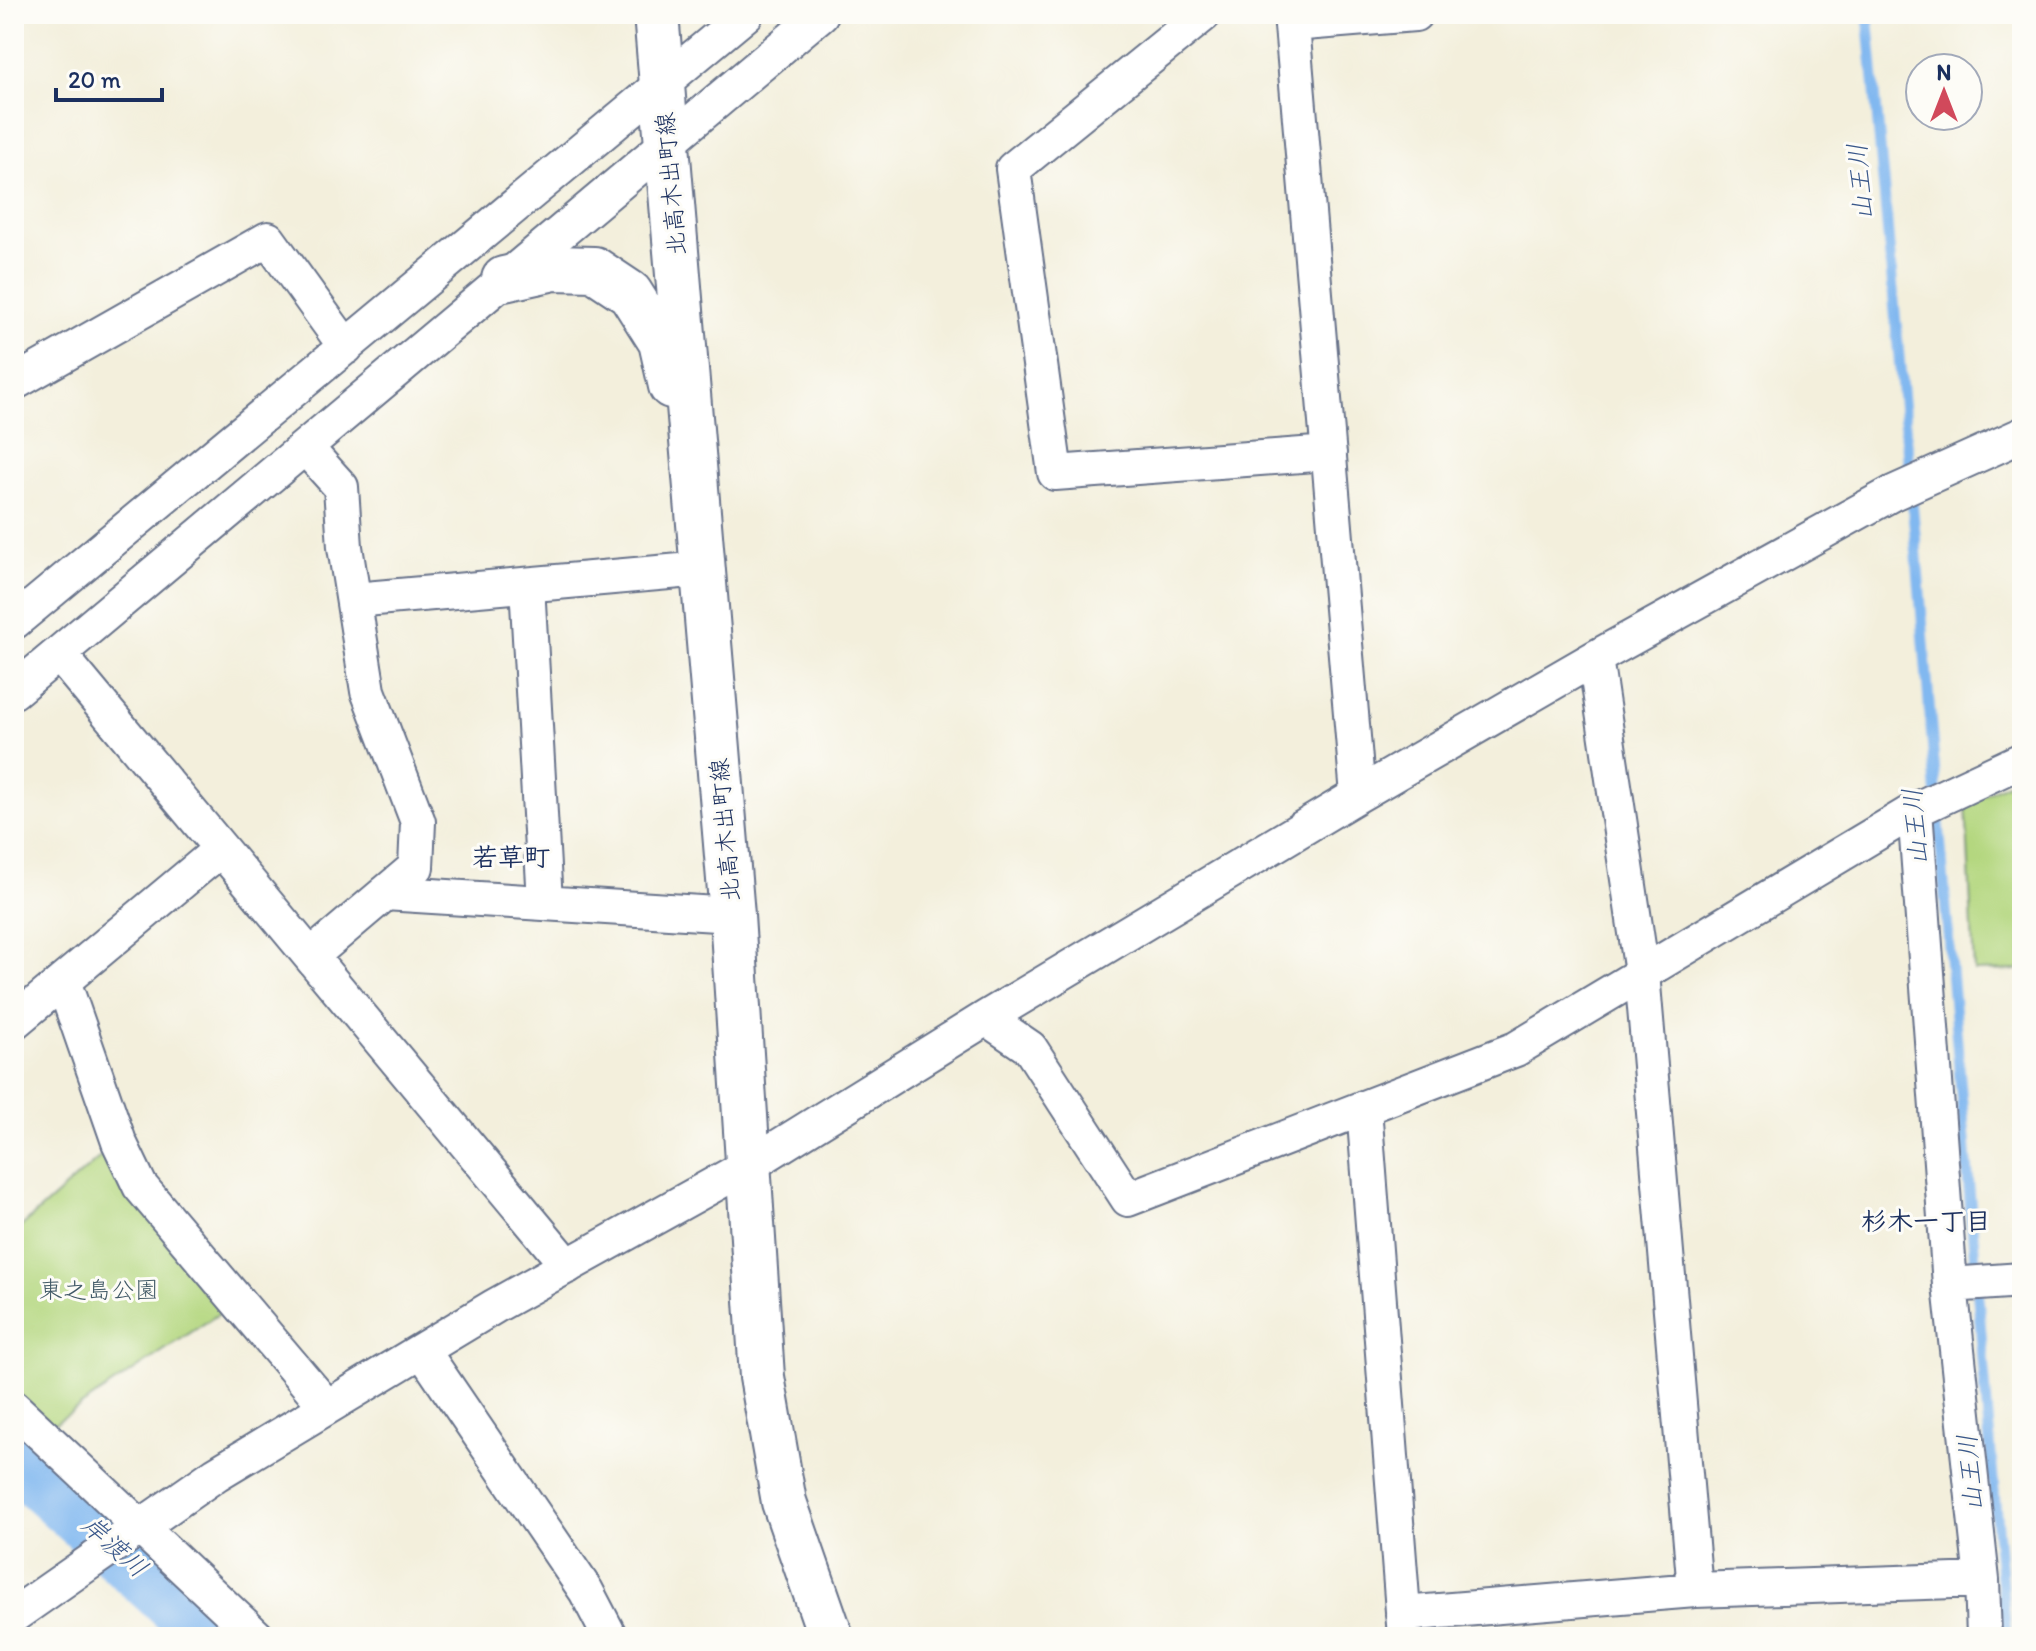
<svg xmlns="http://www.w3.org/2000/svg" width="2036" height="1651" font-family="Itim,'Klee One',sans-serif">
<rect width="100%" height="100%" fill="#fdfcf7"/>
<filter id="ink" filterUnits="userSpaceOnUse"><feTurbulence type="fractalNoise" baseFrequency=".0125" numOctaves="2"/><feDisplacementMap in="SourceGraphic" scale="16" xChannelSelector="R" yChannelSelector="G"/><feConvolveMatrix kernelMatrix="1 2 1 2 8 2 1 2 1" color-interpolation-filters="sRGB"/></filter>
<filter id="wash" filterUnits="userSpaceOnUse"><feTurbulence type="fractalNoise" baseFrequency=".006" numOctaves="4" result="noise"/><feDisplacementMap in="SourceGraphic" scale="32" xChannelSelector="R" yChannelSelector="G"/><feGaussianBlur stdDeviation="1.8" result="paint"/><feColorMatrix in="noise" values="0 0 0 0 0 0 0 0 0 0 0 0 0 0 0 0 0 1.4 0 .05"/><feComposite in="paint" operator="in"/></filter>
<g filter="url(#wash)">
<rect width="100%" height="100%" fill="#f3efdc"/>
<path fill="#b4d77f" stroke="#68836e" stroke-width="2" d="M2022,776V970L1974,971L1966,803Z
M109,1149L229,1307L52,1425L14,1391V1233Z"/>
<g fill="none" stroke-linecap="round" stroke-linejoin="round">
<path stroke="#81b8f0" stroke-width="11" d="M1868,14L1916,545L2006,1637"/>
<path stroke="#81b8f0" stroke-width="64" d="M14,1454L216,1637"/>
</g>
</g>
<g filter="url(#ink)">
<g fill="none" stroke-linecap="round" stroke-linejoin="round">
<defs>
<path id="minor" d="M1204,14L1013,169L1055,473L1329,453
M1291,14L1358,795
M1292,24L1415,14
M14,383L268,239L346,347
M305,447L341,487L345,547L368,691L418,822L416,867L311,956
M527,585L545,902
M354,600L703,569
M14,622L746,14
M59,654L568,1266
M1595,658L1642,973L1695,1590
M14,691L821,14
M1915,810L1950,1285L1982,1580L1984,1637
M385,893L732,915
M63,981L119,1142L140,1186L327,1407
M986,1018L1030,1048L1128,1199L1516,1049L1915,810L2022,760
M14,1022L221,849
M1364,1108L1405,1637
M1950,1285L2022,1280
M422,1350L586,1591L610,1637
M14,1408L257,1637
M1403,1614L1695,1590L1982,1580
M14,1615L216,1474L495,1306L751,1164L986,1018L1358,795L1595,658L1893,493L2022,435"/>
<path id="major" d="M656,14L732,915L762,1377L784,1502L831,1637
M504,279L554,268L594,269L630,293L661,342L671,386"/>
</defs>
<use href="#minor" stroke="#67728a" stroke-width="38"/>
<use href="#major" stroke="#67728a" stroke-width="48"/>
<use href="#minor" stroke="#fff" stroke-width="34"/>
<use href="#major" stroke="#fff" stroke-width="44"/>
</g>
</g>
<g text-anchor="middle" stroke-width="6" stroke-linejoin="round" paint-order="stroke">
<g font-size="24" fill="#1b2f5e" stroke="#fdfcf7">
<text transform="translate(671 184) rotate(-95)" y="8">北高木出町線</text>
<text transform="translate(725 830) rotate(-95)" y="8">北高木出町線</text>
</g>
<g font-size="24" fill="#415966" stroke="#fdfcf7">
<text x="99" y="1298">東之島公園</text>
</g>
<g font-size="26" font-style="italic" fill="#3a588a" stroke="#fdfcf7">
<text transform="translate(1860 182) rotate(-95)" y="9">山王川</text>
<text transform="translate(1915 827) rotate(-95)" y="9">山王川</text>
<text transform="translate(1970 1473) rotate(-95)" y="9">山王川</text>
<text transform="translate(115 1546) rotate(42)" y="9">岸渡川</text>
</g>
<g font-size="26" font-weight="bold" fill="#1b2f5e" stroke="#fdfcf7">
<text x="511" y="866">若草町</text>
<text x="1926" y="1230">杉木一丁目</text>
</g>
</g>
<rect width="2036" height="1651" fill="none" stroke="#fdfcf7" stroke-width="48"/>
<g transform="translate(1944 92)"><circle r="38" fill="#fdfcf7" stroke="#a3aaba" stroke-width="2"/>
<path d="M0-6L14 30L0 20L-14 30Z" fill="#d1495b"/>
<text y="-12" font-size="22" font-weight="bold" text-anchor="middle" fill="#1b2f5e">N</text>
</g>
<path d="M56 88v12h106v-12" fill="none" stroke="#1b2f5e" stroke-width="4"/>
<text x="68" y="88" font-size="24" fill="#1b2f5e" stroke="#fdfcf7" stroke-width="6" paint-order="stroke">20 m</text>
</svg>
